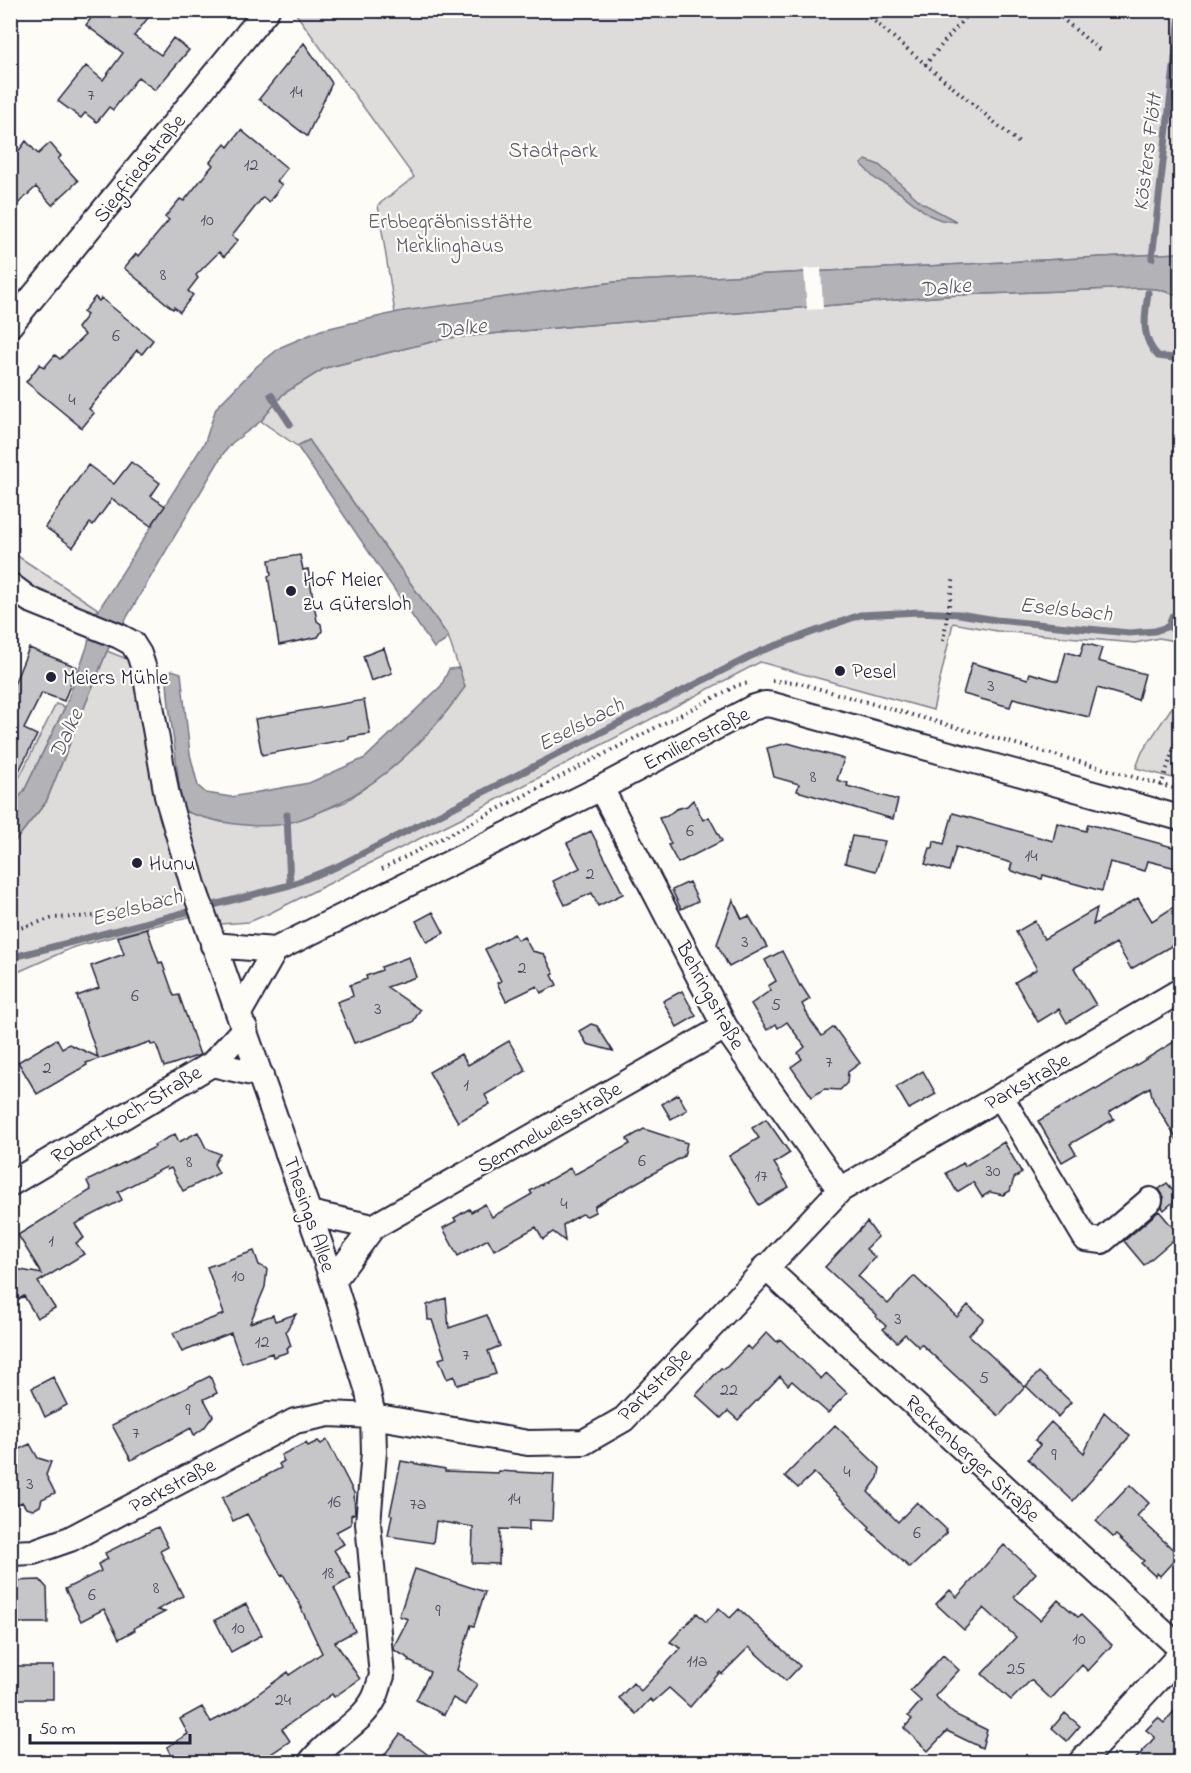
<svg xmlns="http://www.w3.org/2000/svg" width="1191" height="1773" font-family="'Indie Flower',sans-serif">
<rect width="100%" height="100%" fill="#fdfcf7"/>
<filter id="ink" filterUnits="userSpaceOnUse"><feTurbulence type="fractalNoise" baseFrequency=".0167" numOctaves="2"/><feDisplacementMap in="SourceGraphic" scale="12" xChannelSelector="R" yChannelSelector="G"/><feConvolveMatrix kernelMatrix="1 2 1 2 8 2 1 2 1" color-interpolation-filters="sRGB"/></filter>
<g filter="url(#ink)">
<path fill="#dddcdb" stroke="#807f8b" stroke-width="1.5" d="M294,11H1180V253L615,282L395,313L378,205L414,177Z
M1139,288L1157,289L1180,296V642L1159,638L1135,643L997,631L953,623L933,710L760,662L477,810L268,914L249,922L220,924L200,870L184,811L221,822L301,819L345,802L392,768L465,687L448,636L309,440L297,446L261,421L283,394L325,368L448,338L576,326L958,295Z
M10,551L98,609L94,617L24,586L11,576Z
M107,651L137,663L156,803L192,916L74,947L11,975V846L46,802Z
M1180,695V780L1136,768L1142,752Z
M56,704L65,707L24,791L11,807V791L18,780Z"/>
<path fill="#b2b2b7" stroke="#787885" stroke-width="1.5" d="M866,160L879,165L922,203L956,221L941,220L929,215L899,192L874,178L861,164Z
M1180,253V296L1157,289L1139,288L958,295L576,326L448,338L325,368L283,394L261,421L232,443L223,454L107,651L46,802L11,846V807L24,791L65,707L87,647L94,617L205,442L216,408L257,366L281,347L321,330L403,311L615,282Z
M309,440L448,636L444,642L434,648L297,446Z
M459,668L465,687C427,741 379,788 317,813C305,818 292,823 278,825C245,828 214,822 184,811C178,788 178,773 175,750C172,725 167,701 167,676L172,670L181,673L190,754L198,786L206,793L231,797L309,783L365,758L441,686L449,669Z"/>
<path fill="#fdfcf7" d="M821,268L823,309L807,310L804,269Z"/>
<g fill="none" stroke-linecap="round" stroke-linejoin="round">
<path stroke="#787885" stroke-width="7" d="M1152,258L1180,15
M1148,293C1145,316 1140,338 1158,356L1180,359
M271,395L290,424
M1178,599L1180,576
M1169,626L1180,636
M287,815L290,885
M10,958L290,885L336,867L761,651L860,615L919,612L959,614L996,620L1129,633L1155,631L1169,626L1172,616"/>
</g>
<path fill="#c6c6c8" stroke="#22223b" stroke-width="1.5" d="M97,10H154L134,36L161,55L173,38L189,50L155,90L138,77L113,110L109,107L97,122L85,113L81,118L58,101L86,66L103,80L123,53L86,25Z
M304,43L332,83L307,136L259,99Z
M241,130L287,168L277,181L282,185L269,202L263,197L232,236L238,240L224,257L219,252L196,275L198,278L188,291L193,295L180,312L174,307L173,309L124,268L136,254L139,256L169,220L165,217L180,199L184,201L213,165L210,162L225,144L228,147Z
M26,141L38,154L50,143L61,156L58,159L78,181L52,205L36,187L10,211V147L18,152Z
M95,297L99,301L101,298L153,340L142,354L137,350L89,409L94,413L82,428L26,382L40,364L44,368L55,355L60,359L85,335L77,328L87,315L83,312Z
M131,462L160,483L151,496L165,506L151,526L112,499L93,525L90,523L73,547L45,527L88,465L114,484Z
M300,555L303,570L308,569L317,621L321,624L322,631L318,637L279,645L268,576L271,575L269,560Z
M1084,643L1102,648L1098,661L1145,674L1138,700L1097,688L1089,717L1013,698L1010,707L963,694L972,663L1028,679L1030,673L1058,681L1066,652L1080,656Z
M29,648L77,667L64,701L42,693L24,729L37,735L10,789V694Z
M384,648L392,673L371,681L363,656Z
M364,700L370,734L349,737V739L262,755L255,719Z
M788,743L844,759L837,780L848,783L847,786L898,800L893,819L797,791L799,784L774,777L767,748Z
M693,800L703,820L709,817L722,841L678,863L668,845L671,844L659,818L667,816L676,809L687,806Z
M953,813L1053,841L1057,823L1086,831L1088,824L1180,849V869L1148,861L1145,871L1110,862L1102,891L1043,875L1042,879L1026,875V876L1010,870L1012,863L956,847L949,871L925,864L930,848H933L934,841L944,844Z
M591,831L623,894L598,906L592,893L565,905L553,881L580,868L567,843Z
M852,836L885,841L876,871L845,863Z
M689,882L698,901L681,909L672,890Z
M1138,898L1152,921L1180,903V941L1131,969L1116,943L1074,968L1096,1005L1067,1023L1059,1009L1038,1022L1015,982L1037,969L1016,932L1035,921L1044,939L1097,908L1093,925Z
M733,900L742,919L749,916L767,947L729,967L717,944Z
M433,912L444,933L427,942L416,921Z
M147,929L159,963L162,962L174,996L179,995L200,1055L164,1067L156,1044L151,1045L150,1042L86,1063L87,1065L37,1094L18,1062L57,1039L62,1048L69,1044L98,1057L77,996L99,988L91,966L124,954L118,937Z
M514,934L518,940L524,937L532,951L544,954L554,974L552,975L557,985L541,993L537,986L506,1001L497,983L501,981L485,949Z
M782,951L800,986L801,985L810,999L802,1004L811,1021L822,1036L834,1027L860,1063L848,1072L847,1083L840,1090L824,1089L812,1097L791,1067L802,1059L798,1053L805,1047L787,1022L778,1028L776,1024L767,1030L751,1004L771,990L768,986L776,981L765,960Z
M409,957L416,977L387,987L420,1010L413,1022L374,1037L354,1043L337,1002L353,996L350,985L367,979L366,976L382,970L381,967Z
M682,991L696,1016L677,1027L663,1001Z
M591,1024L597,1026L613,1051L587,1044L579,1031Z
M1180,1038V1145L1153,1100L1150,1087L1109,1112L1114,1119L1070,1144L1076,1154L1062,1162L1038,1121L1095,1088L1096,1090Z
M509,1041L526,1071L485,1095L490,1104L458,1122L429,1072L461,1054L468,1065Z
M923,1071L936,1094L909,1109L896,1087Z
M678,1094L687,1110L671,1119L662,1104Z
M766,1119L790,1153L774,1163L789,1187L759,1205L729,1156L759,1138L752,1128Z
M644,1129L687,1143L684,1156L595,1206V1212L587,1216L582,1214L563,1225L565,1241L553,1232L543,1239L536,1227L494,1250L488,1239L458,1256L443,1228L456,1221L454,1218L469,1209L471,1212L485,1204L492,1217L532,1194L530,1191L570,1168L574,1174L577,1173L630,1144L627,1139Z
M198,1132L206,1148L220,1154L214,1164L219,1173L183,1191L171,1168L167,1170L166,1167L118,1192L122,1200L75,1224L84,1238L76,1243L84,1254L38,1282L55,1308L37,1318L24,1296L10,1304V1268L42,1274L18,1235L91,1190L87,1181L155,1147L154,1145L175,1134L179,1142Z
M1004,1142L1022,1173L1014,1178L1010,1191L1003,1195L990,1192L982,1197L973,1182L957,1192L946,1173L963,1163L965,1166Z
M1167,1183L1179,1197L1164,1210L1162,1207L1164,1197L1159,1189Z
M1159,1211L1179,1235L1144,1265L1124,1241Z
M867,1222L878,1237L866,1249L875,1257L858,1276L888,1304L914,1276L957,1317L968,1305L984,1319L969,1335L1025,1387L999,1416L921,1344L919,1347L905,1334L897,1342L883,1329L886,1326L876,1317L877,1315L825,1267Z
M254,1251L259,1265L267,1269L265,1287L250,1323L273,1315L275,1321L296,1314L286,1331L291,1346L287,1348L288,1352L273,1357L272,1353L242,1363L231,1333L182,1352L173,1333L224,1314L207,1267Z
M446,1298L449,1328L487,1315L500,1346L488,1351L496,1374L457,1385L454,1376L447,1379L439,1359L445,1357L432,1320H428L427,1305Z
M767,1332L777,1342L780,1339L821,1379L826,1373L847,1393L828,1413L792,1381L788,1385L780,1376L738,1420L728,1411L721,1418L696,1395L721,1368L723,1369L727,1367L747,1346L751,1350Z
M1039,1372L1071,1402L1058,1417L1026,1386Z
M210,1376L217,1393L204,1399L213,1416L204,1428L194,1435L191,1428L131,1460L112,1425Z
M53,1377L67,1405L45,1417L32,1388Z
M1104,1412L1130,1436L1073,1501L1028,1459L1040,1445L1035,1440L1051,1422L1084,1453Z
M835,1425L880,1468L878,1478L868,1492L898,1522L917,1502L946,1529L945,1530L947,1533L910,1568L868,1529L870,1527L814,1473L798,1488L785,1476Z
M327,1440L354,1493L355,1513L351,1515V1524L336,1532L344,1544L334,1550L351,1578L334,1588L355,1631L335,1642L360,1679L334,1697L332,1694L282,1729L290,1741L259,1762H175L167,1747L188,1734L180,1719L202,1707L211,1722L240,1707L288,1672L289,1675L322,1653L301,1608H302L283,1574L281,1575L247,1514L233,1521L222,1498L281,1468L279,1464L284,1461L281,1455L306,1443L308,1446L318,1441L321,1444Z
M30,1444L38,1458L51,1462L46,1475L55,1493L42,1499L40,1506L33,1510L26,1508L22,1502L16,1505L10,1492V1466L20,1461L15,1451Z
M401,1461L445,1469V1471L498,1473V1471L554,1474L552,1521L529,1520V1530L500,1529L499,1564L472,1563L473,1527L436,1521L433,1543L388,1536L392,1515L390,1514Z
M1130,1485L1149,1503L1137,1516L1179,1555L1160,1576L1157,1573L1155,1576L1141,1563L1144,1561L1116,1535L1113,1537L1096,1521Z
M158,1527L168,1547L160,1551L183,1596L157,1610L165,1612L134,1628L135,1630L119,1639L104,1609L81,1621L65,1589L101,1571L98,1564L108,1559L105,1553Z
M1004,1545L1036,1573L1014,1597L1040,1620L1058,1600L1078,1617L1081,1615L1112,1645L1088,1671L1082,1665L1051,1699L1031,1680L1011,1700L982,1674L1016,1637L984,1608L964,1630L936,1604L950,1590L957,1597Z
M415,1569L485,1592L474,1626L471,1625L457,1670L477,1684L465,1705L453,1698L444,1715L416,1700L430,1672L409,1661L410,1659L394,1650V1646L408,1619L399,1616Z
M40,1580L47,1588L48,1623H18V1619H10V1581Z
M246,1604L262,1635L231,1652L215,1620Z
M719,1608L730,1618L739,1609L800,1666L786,1681L749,1647L722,1674L720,1672L690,1707L669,1688L653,1702L650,1699L636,1714L619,1698L633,1683L641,1691L681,1648L670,1642L697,1613L706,1622Z
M943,1655L959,1670L935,1696L954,1714L987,1730L982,1748L947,1731L928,1751L904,1728L912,1719L908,1716L921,1701L910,1691Z
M17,1666H53V1699H17Z
M1180,1704V1762H1133L1155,1737L1146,1730L1158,1718L1164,1723Z
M1065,1713L1080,1726L1067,1741L1052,1728Z
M400,1734L423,1751L437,1762H379Z"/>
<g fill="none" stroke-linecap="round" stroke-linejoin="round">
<defs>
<path id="minor" d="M10,325L267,10
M10,585L30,600L119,636L132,643L139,654L145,672L167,796L194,888L333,1281L367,1388L373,1416L374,1452L368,1523L382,1676C379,1683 378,1692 374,1699C361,1724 328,1739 311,1762
M601,788L725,1027L840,1190
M213,945L275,950L601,788L752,708L765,704L773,705L1180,818
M239,1013L275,950
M212,1064L261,1075
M1001,1097L1086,1239L1102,1241L1150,1200
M10,1184L212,1064L245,1028
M309,1213L373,1227
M765,1267L1180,1648
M333,1281L373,1227L725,1027
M10,1553L33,1552L70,1539L295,1421L329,1414L373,1416L528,1443L584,1442L624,1419L840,1190L1180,991
M1081,1762L1180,1655"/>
</defs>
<use href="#minor" stroke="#22223b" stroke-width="28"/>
<path stroke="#22223b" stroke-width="4" stroke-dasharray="1.5 4.5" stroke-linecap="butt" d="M861,10L1019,143
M1052,10L1102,52
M925,65L971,10
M943,641L954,576
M772,681L795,682L1180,790
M1161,786L1180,730
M382,869L738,685L750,683
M10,931L53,918L96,916L173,894
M10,1212L20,1206"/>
<use href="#minor" stroke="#fdfcf7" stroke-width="24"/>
</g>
</g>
<g fill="#22223b" stroke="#fdfcf7" stroke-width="2">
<circle cx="291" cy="591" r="6"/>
<circle cx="840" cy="671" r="6"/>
<circle cx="51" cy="677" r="6"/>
<circle cx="137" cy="863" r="6"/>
</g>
<g text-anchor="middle" stroke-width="4.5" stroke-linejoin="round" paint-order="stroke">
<g font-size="18" fill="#4b4b5e">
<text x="296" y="97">14</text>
<text x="91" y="100">7</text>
<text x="251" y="170">12</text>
<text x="207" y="225">10</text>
<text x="163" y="280">8</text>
<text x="116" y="341">6</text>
<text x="72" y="405">4</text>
<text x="991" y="691">3</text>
<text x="813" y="782">8</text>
<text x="690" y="836">6</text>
<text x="1031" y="861">14</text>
<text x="590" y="879">2</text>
<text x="745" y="947">3</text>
<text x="522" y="973">2</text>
<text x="135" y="1001">6</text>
<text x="776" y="1010">5</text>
<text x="378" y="1014">3</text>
<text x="829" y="1067">7</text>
<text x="47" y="1073">2</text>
<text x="466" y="1090">1</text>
<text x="642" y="1166">6</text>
<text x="189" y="1167">8</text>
<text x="993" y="1176">30</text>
<text x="761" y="1181">17</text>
<text x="564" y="1209">4</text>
<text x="51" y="1246">1</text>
<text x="238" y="1281">10</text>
<text x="898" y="1324">3</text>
<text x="262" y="1347">12</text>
<text x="466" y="1360">7</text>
<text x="984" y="1383">5</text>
<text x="729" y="1395">22</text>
<text x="188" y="1415">9</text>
<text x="136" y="1438">7</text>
<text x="1054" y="1460">9</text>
<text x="847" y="1477">4</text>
<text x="30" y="1489">3</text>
<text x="514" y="1504">14</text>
<text x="334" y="1507">16</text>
<text x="418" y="1509">7a</text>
<text x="917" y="1538">6</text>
<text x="328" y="1578">18</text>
<text x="156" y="1593">8</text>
<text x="92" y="1600">6</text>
<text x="438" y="1616">9</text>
<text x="238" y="1633">10</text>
<text x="1079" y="1644">10</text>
<text x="697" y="1666">11a</text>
<text x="1016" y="1674">25</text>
<text x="283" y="1705">24</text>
</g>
<g font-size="21" fill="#5a5a6b" stroke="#fdfcf7">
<text x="553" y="157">Stadtpark</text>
<text x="450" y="228">Erbbegräbnisstätte<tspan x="450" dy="24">Merklinghaus</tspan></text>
</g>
<g font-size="21" fill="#22223b" stroke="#fdfcf7">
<text transform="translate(139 168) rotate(-51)" y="7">Siegfriedstraße</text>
<text transform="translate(696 738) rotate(-27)" y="7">Emilienstraße</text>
<text transform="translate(711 995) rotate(61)" y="7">Behringstraße</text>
<text transform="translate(1027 1081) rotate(-30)" y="7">Parkstraße</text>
<text transform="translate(126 1114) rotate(-31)" y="7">Robert-Koch-Straße</text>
<text transform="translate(549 1127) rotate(-30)" y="7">Semmelweisstraße</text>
<text transform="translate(310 1214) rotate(71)" y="7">Thesings Allee</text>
<text transform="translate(654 1384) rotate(-45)" y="7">Parkstraße</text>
<text transform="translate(973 1458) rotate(43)" y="7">Reckenberger Straße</text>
<text transform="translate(172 1485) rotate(-28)" y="7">Parkstraße</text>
</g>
<g font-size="21" fill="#22223b" stroke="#fdfcf7" text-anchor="start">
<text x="303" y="586">Hof Meier<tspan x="303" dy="24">zu Gütersloh</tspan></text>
<text x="852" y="678">Pesel</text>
<text x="63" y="684">Meiers Mühle</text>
<text x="149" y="870">Hunu</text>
</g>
<g font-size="22" font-style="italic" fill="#545466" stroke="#fdfcf7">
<text transform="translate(1146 152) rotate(-83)" y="8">Kösters Flött</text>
<text transform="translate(945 286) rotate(-5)" y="8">Dalke</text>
<text transform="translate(461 327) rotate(-7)" y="8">Dalke</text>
<text transform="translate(1066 608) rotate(6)" y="8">Eselsbach</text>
<text transform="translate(580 723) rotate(-27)" y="8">Eselsbach</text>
<text transform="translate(65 733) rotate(-65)" y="8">Dalke</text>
<text transform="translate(136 906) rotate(-15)" y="8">Eselsbach</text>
</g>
</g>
<rect width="1191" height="1773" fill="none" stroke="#fdfcf7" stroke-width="36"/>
<rect x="18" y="18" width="1155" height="1737" fill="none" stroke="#22223b" stroke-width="2" filter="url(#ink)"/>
<path d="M30 1734v9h160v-9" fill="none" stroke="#22223b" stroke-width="3"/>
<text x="39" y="1734" font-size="18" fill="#22223b" stroke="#fdfcf7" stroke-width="4.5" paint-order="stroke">50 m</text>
</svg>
